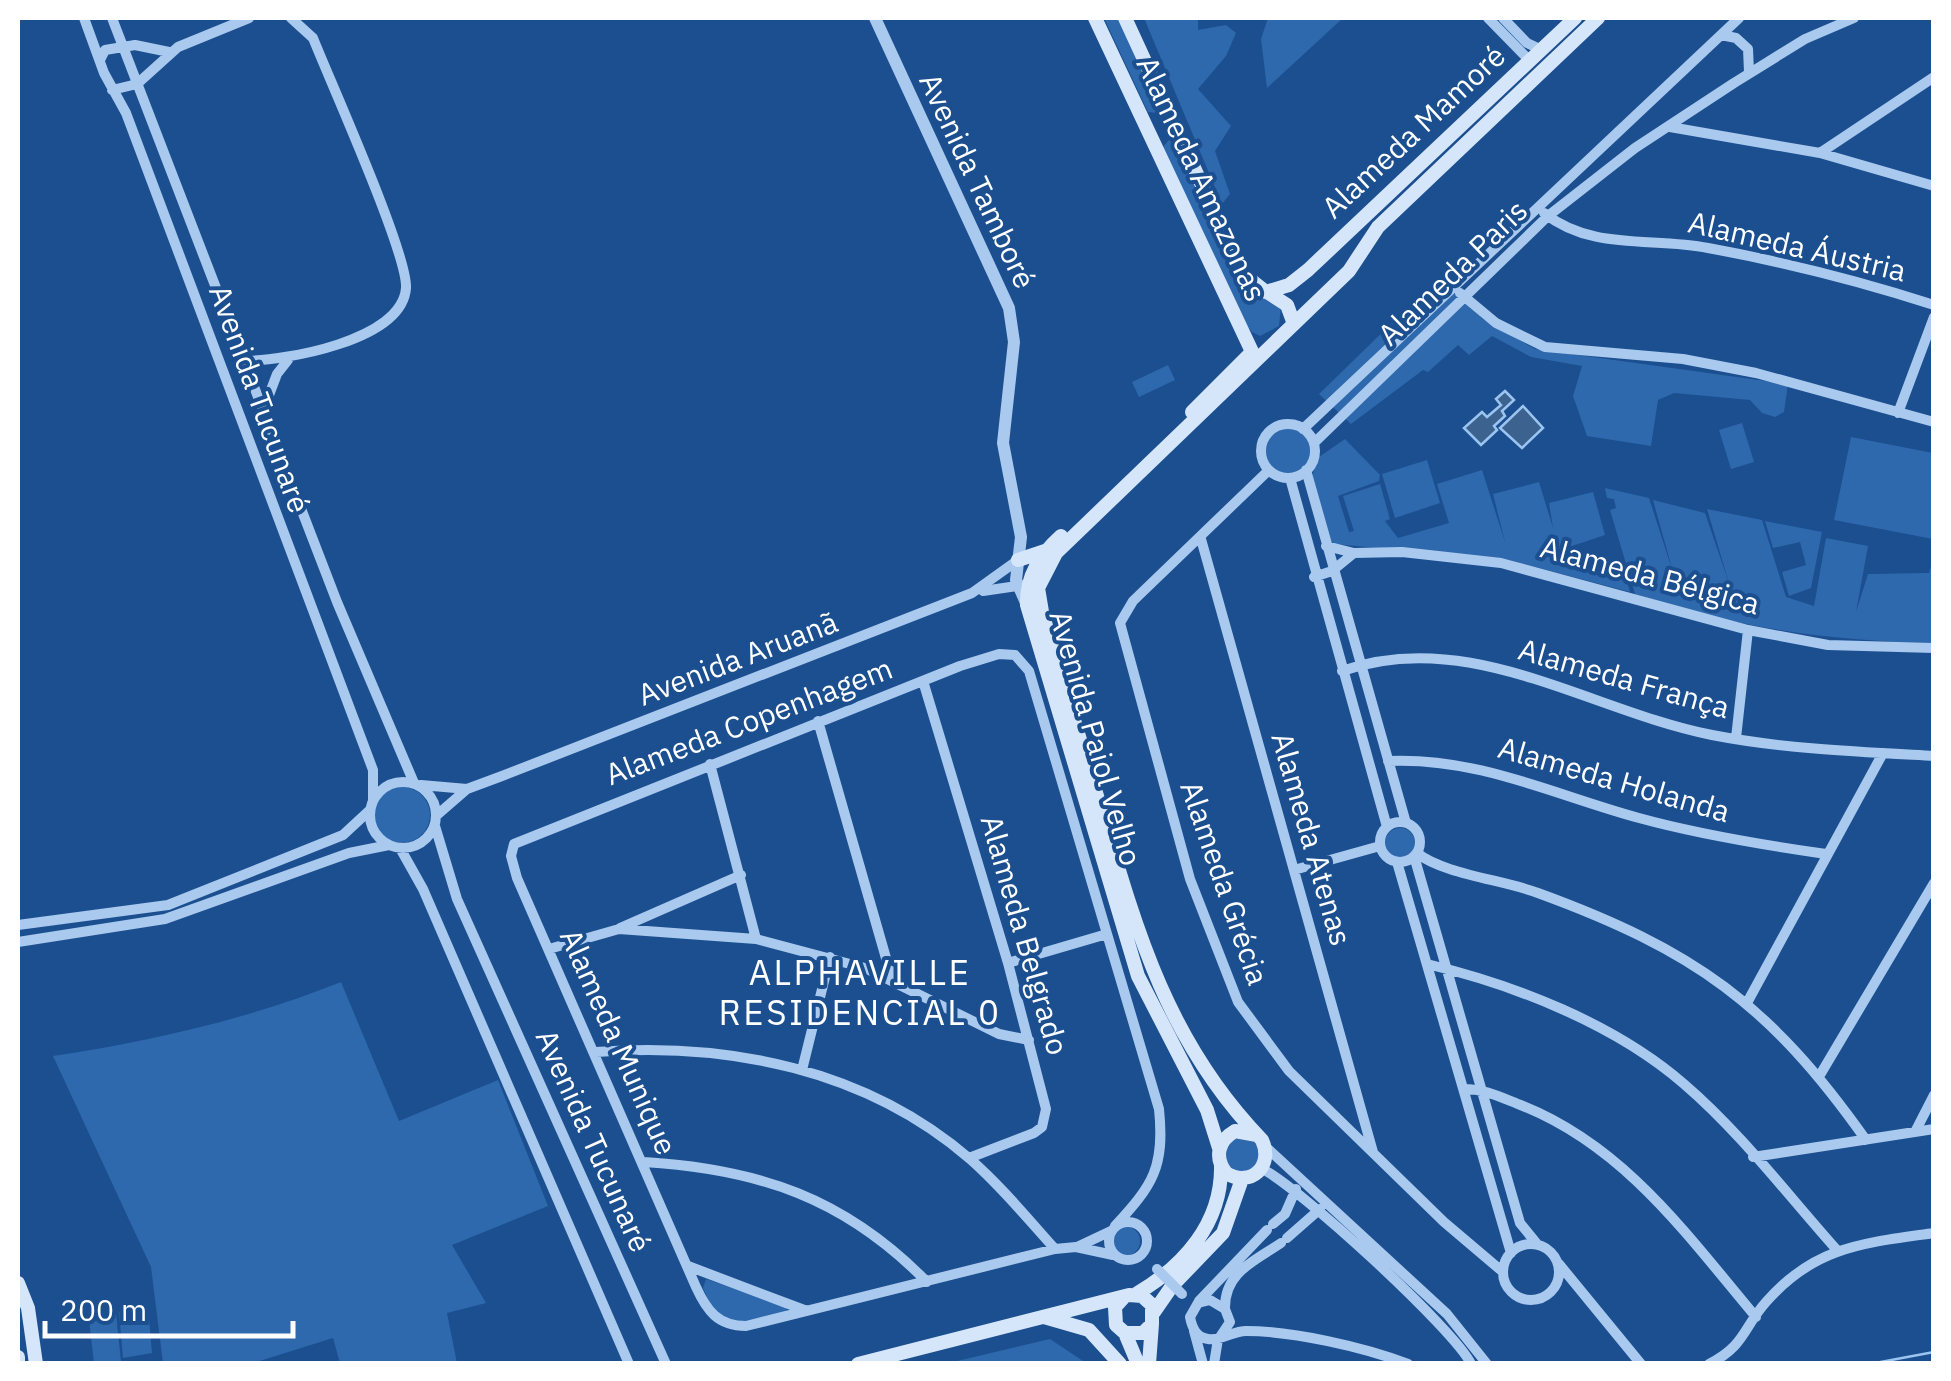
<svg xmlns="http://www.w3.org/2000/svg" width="1951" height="1381" font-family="'IBM Plex Sans',sans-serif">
<rect width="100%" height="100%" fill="#1b4f8f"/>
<path fill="#2e69ad" d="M1104,18H1121L1160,103L1158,113L1148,112Z
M1144,18H1198V30L1226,25L1236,33L1226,56L1198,89L1231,126L1215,151L1230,194L1222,204Z
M1268,18H1343L1267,88L1261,39Z
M1169,140L1178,148L1244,284L1281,307L1279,326L1260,336L1252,332L1239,316L1163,147Z
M1444,281L1483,319L1535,349L1788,384L1784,412L1775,417L1762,413L1750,400L1674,393L1658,400L1651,446L1587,436L1573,396L1582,366L1531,357L1492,336L1469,355L1458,345L1428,372L1423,370L1351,424L1319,394L1396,319L1399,321Z
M1168,365L1175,380L1139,397L1132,382Z
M1742,423L1754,462L1731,469L1719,430Z
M1266 451a22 22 0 1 1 44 0a22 22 0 1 1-44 0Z
M1851,437L1933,453V539L1834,520Z
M1345,439L1380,475L1379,481L1338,496L1349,532L1354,531L1343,496L1380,484L1390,519L1385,521L1398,538L1449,523L1437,484L1482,470L1505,542L1493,494L1539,482L1553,528L1549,503L1593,492L1605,535L1563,549L1598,566L1624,570L1630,592L1509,560L1334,544L1328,538L1311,479L1319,457Z
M1427,460L1440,503L1395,518L1382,474Z
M1605,488L1649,498L1673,572L1653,500L1705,513L1729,583L1707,509L1762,520L1786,597L1814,606L1826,538L1868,546L1856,612L1868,574L1929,573L1933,559V643C1830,641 1734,628 1635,594L1610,510L1616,508L1614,499L1607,498Z
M1765,521L1822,532L1811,588L1789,596L1782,572L1806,565L1800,542L1773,548Z
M374 815a28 28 0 1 1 56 0a28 28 0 1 1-56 0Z
M1385 843a15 15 0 1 1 30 0a15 15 0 1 1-30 0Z
M341,982L399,1121L498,1080L548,1206L452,1245L486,1303L447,1313L457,1363H340L333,1338L253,1363H163L151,1267L53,1056C153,1041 248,1019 341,982Z
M1236,1138L1255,1139L1262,1150L1254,1172L1231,1170C1223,1156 1225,1149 1236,1138Z
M1110 1241a15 15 0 1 1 30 0a15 15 0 1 1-30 0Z
M706,1279L786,1306L787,1313L737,1324L715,1314L703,1288Z
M148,1306L152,1353L123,1358L119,1312Z
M116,1314L121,1361L94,1363L89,1320Z
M1050,1339L1086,1363H949Z"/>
<path fill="#3c6290" stroke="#9cc4f0" stroke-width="2.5" d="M1505,391L1514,400L1502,411L1505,416L1494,426L1497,430L1481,445L1464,428L1482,412L1487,417L1501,405L1496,399Z
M1523,406L1543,428L1522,448L1500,428Z"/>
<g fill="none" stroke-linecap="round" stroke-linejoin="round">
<path stroke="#9cc4f0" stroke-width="2.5" d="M1870,1364L1934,1352"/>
<path stroke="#a9c9ee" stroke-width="10" d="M84,18L104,73L126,113L373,770V800
M112,18L337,602L414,783
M1488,18L1530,61
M1503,18L1527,43L1542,50
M1721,35L1736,38L1748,49L1749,72
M100,60L105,50L135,45L169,52
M112,90L137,84L178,47L249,18
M1670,127L1820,153L1934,186
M1820,153L1934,77
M1544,213C1592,251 1651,237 1708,248C1784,262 1860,281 1934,305
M1460,293L1496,323L1545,347L1683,359L1756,373L1934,422
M242,361C284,361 402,341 406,288C408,254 330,81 313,38L291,18
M263,411L277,374L288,360
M1898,413L1934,317
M1261 451a27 27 0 1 1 54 0a27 27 0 1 1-54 0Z
M1303,429L1739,18
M1314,443L1548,216L1635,148L1734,83L1805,39L1854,18
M1269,470L1133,601L1120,623L1190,879L1238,1002L1289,1071L1444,1222L1503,1272
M1306,470L1406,823
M1290,478L1387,827
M1201,539L1373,1152
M1326,546L1354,553L1402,552L1501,563L1748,630L1828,645L1934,648
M1314,577L1332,571L1354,553
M983,591L1017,586
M1342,671C1469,626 1590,711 1712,735C1784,749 1861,752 1934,756
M923,681L1008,963L1046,1109L1042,1127L1034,1133L969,1158
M818,721L892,979
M1736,738L1748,630
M1388,761C1479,757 1554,795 1639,818C1701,835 1763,845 1826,854
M710,764L756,939
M370 815a33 33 0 1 1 66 0a33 33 0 1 1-66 0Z
M421,785L467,789L502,776L972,593L1018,560
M437,815L467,789
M1380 842a20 20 0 1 1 40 0a20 20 0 1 1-40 0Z
M435,826L457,899L666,1364
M400,848L423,889L629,1364
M1417,853C1443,874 1504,880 1538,893C1694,950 1770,1004 1866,1140
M1414,856L1520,1223L1537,1244
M1397,862L1511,1253
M1294,870L1380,846
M18,925L168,905L343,835L370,810
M620,928L741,875
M18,942L165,919L349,853L389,845
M549,949L619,929L756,939L865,968L999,1034L1029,1040
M1008,963L1107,934
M1427,964C1515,985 1615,1024 1684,1084C1740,1132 1787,1194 1836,1249
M1748,1001L1883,753
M596,1052C728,1042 866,1069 970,1159C1001,1186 1028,1219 1055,1249
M802,1070L830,957
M1820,1075L1934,883
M1464,1089C1486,1089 1502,1098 1523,1106C1625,1147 1687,1235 1756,1317
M1915,1132L1934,1095
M1266,1147L1447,1314L1487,1364
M1753,1157L1934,1129
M644,1162C759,1169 845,1198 927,1282
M1262,1169C1297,1185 1456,1331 1471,1364
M1109 1241a19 19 0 1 1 38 0a19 19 0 1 1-38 0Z
M1273,1224L1285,1214L1296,1189
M1287,1238L1320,1209
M1503 1272a28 28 0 1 1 56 0a28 28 0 1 1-56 0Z
M1077,1247L1111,1231
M1113,1255L1076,1247L1055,1249L746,1326C718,1326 707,1311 696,1287L517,878L511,856L514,844L960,666L999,654L1015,655L1029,671L1159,1109C1165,1167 1153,1185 1115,1226
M1559,1264L1641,1364
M688,1266L807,1311
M1199,1301L1267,1230
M1225,1309C1224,1272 1255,1261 1281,1243
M1194,1331L1203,1364
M1220,1337L1230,1322L1225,1309L1210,1300L1198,1303L1190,1317C1192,1328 1196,1337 1208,1339C1221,1341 1233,1331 1246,1331C1292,1331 1364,1347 1408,1364
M1214,1364L1218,1339
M1709,1364C1745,1346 1743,1328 1766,1302C1815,1246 1864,1243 1934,1233"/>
<path stroke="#a9c9ee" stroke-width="12" d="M875,18L1009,308L1014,342L1003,443L1021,537L1016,580L1027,605"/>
<path stroke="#d6e6fa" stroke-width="14" d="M1095,18L1255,358
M1125,18L1243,274L1266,292L1289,285L1308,270L1575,18
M1267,292L1287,305L1294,324
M1192,412L1252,352
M1061,536C1040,555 1026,576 1027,605L1138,976L1207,1110L1219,1148
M1018,560L1045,551
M1257,1135L1235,1131C1218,1141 1214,1157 1226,1173C1251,1188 1274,1166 1262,1140C1169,1044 1137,934 1101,809C1081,743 1061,678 1042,612L1038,588L1056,553L1349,271L1378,227L1598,18
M18,1283L28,1308L36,1364
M1136,1294C1184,1266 1222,1223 1221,1166
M1154,1312L1172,1286L1223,1233L1242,1179
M1044,1317L1089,1330L1120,1364
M1125,1333L1138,1364
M18,1357V1364
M858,1364L1129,1295L1142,1296L1152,1305V1324L1143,1333H1125L1116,1325L1115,1307L1124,1297
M1149,1364L1152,1324"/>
<path stroke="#a9c9ee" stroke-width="10" d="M1157,1269L1182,1294"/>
</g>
<g text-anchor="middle" stroke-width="8" stroke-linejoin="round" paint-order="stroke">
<g font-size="30" fill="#fff" stroke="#1b4f8f">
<text transform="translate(1414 132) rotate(-43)" y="10">Alameda Mamoré</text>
<text transform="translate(1201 179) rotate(65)" y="10">Alameda Amazonas</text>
<text transform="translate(977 181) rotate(65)" y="10">Avenida Tamboré</text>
<text transform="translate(1797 247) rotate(13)" y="10">Alameda Áustria</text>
<text transform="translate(1453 273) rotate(-44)" y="10">Alameda Paris</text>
<text transform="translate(259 399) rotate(70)" y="10">Avenida Tucunaré</text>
<text transform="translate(1650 576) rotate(15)" y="10">Alameda Bélgica</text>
<text transform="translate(738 659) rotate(-21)" y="10">Avenida Aruanã</text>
<text transform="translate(1624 679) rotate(16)" y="10">Alameda França</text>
<text transform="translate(749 722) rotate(-21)" y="10">Alameda Copenhagem</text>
<text transform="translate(1095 738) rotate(74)" y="10">Avenida Paiol Velho</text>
<text transform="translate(1614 780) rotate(16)" y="10">Alameda Holanda</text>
<text transform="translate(1311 839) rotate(74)" y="10">Alameda Atenas</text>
<text transform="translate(1224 883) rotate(71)" y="10">Alameda Grécia</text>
<text transform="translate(1024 935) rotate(74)" y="10">Alameda Belgrado</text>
<text transform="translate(618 1042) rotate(66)" y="10">Alameda Munique</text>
<text transform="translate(593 1141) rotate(66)" y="10">Avenida Tucunaré</text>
</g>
<g font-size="35" letter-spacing="2.5" fill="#fff" stroke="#1b4f8f">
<text x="860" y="985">ALPHAVILLE<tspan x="860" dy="40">RESIDENCIAL 0</tspan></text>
</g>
</g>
<rect width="1951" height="1381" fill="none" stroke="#ffffff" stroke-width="40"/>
<path d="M45 1321v15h248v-15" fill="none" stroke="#ffffff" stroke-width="5"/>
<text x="60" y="1321" font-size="30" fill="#ffffff" stroke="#1b4f8f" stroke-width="8" paint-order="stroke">200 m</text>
</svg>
